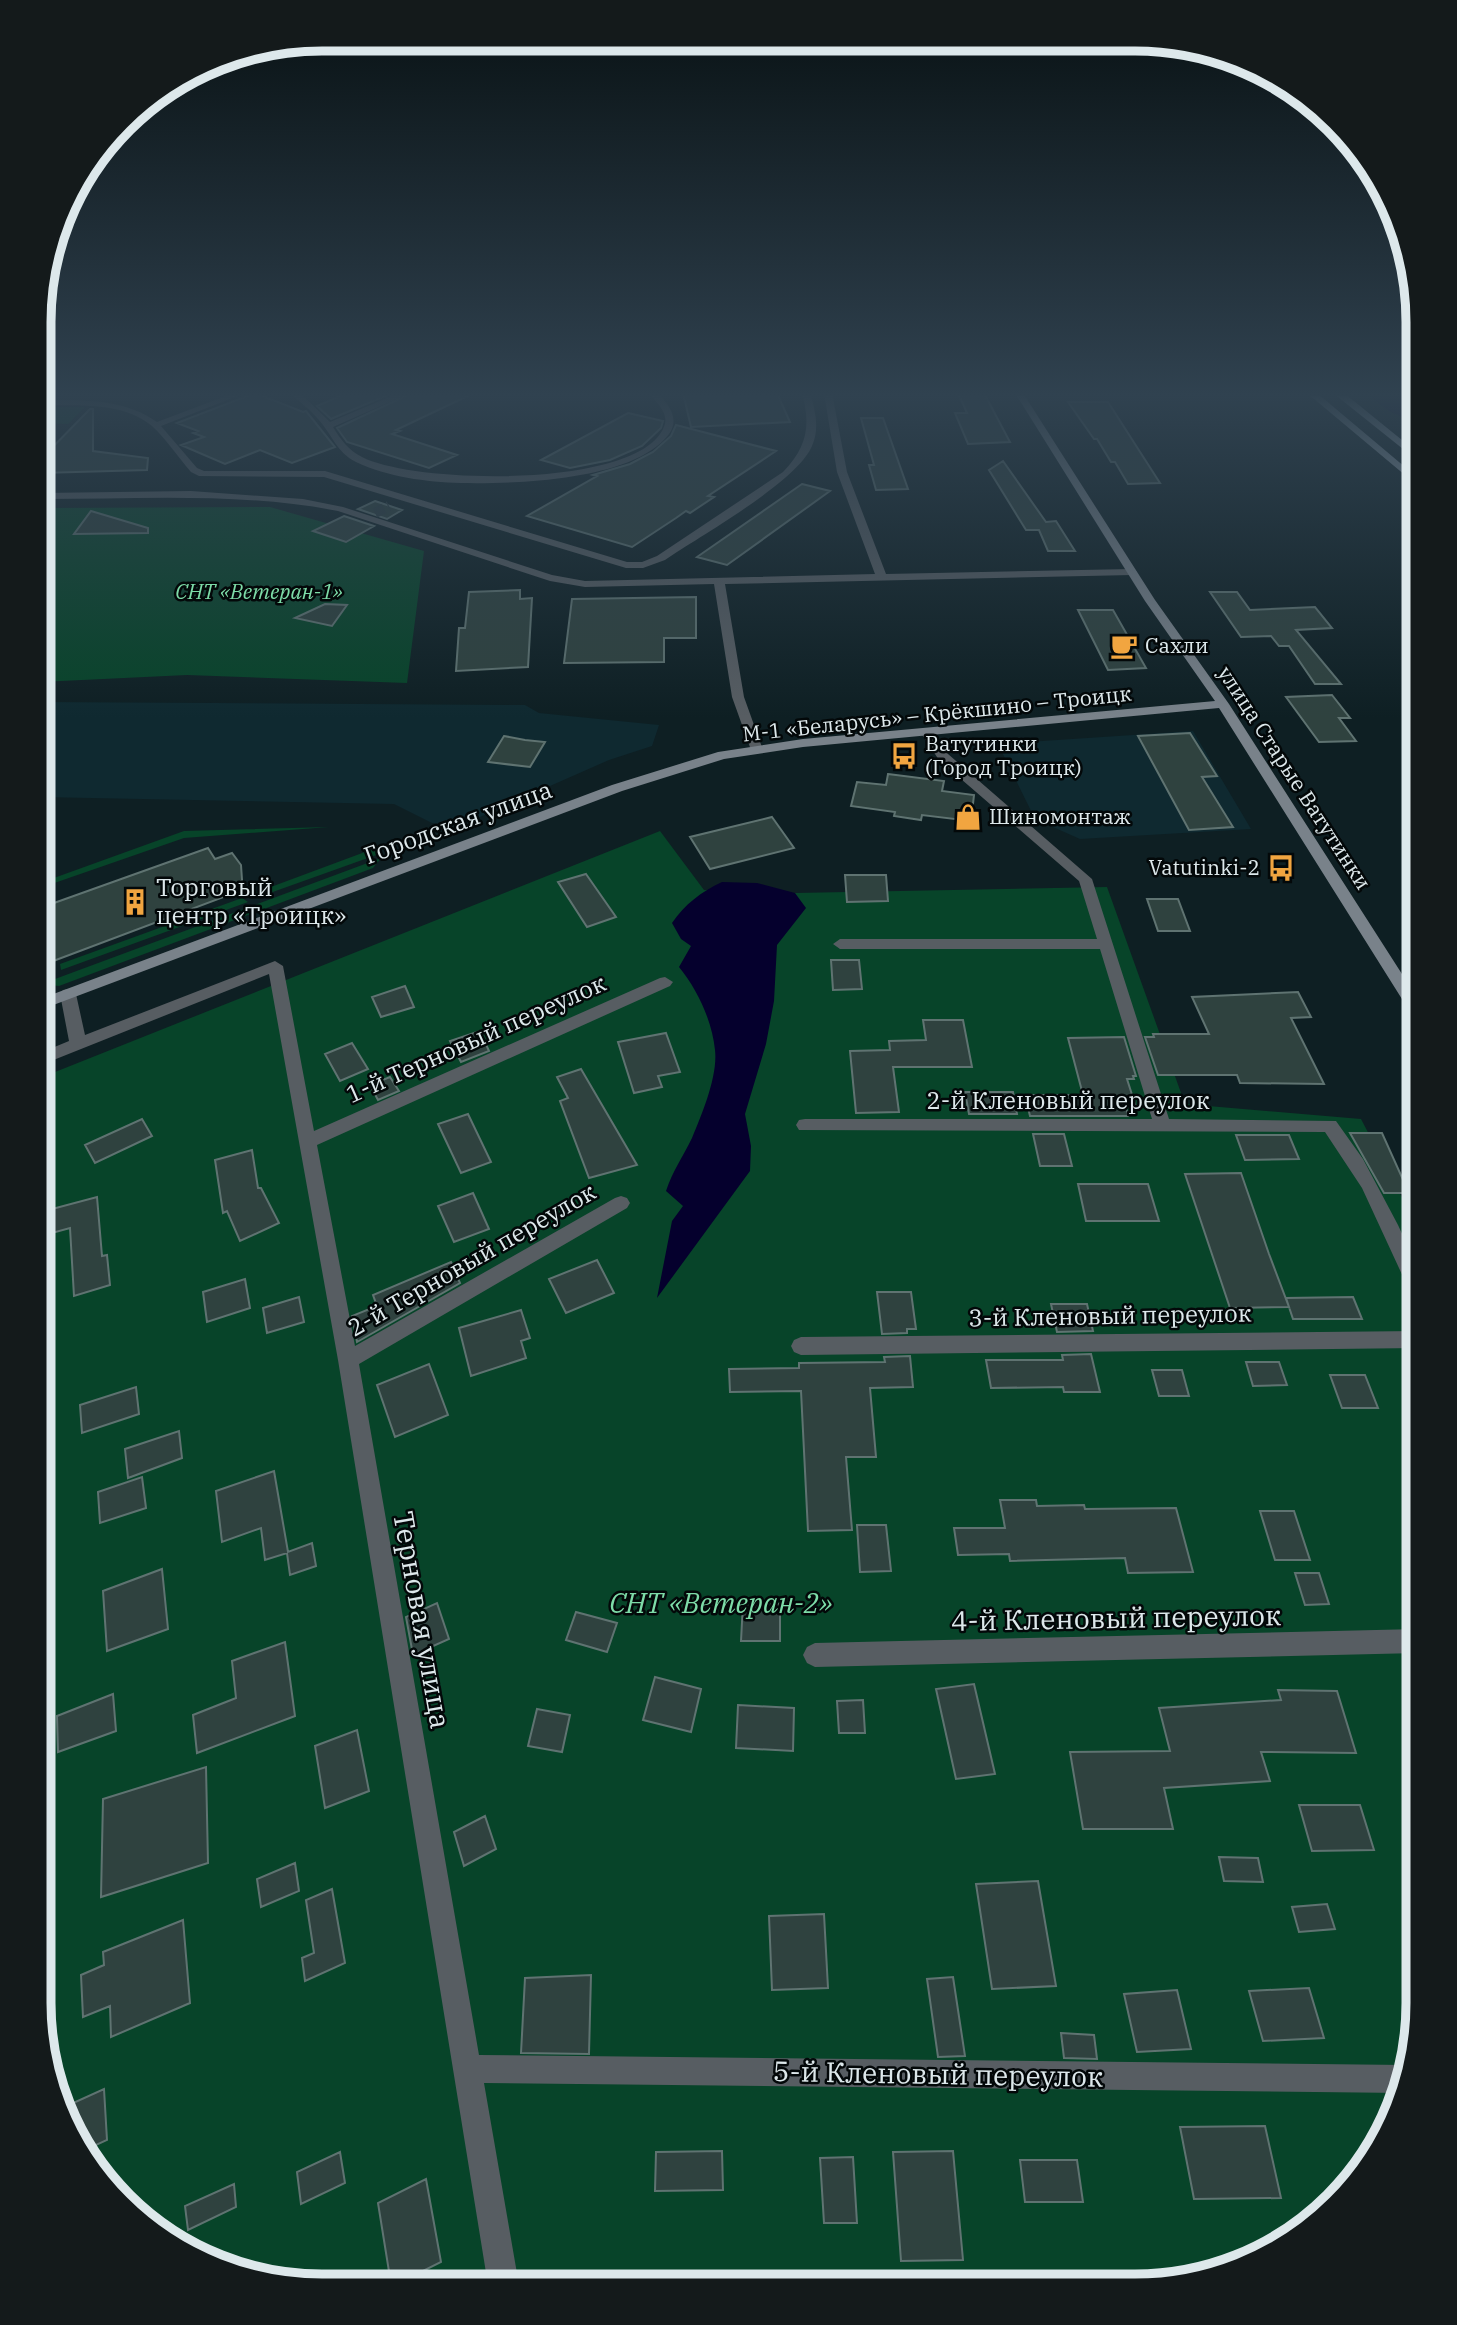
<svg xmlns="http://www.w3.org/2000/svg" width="1457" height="2325" font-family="'IBM Plex Serif',serif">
<rect width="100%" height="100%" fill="#0e1f23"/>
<path fill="#0f2930" d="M40,702L525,705L539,713L659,725L652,746L609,760L464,824L432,823L394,804L40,797Z
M1193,731L1251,829L1080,839L1035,819L998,744Z"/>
<path fill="#074429" d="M41,407H85L68,424L41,423Z
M270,507L424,551L407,683L187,675L40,682L41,508Z
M329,827L184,838L40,888V883L184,831Z
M660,831L704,890L795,893L1107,887L1185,1104L1361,1119L1418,1228V2022L1403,2095L1360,2175L1308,2228L1243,2265L1136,2286L285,2284L213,2265L149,2228L97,2175L60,2111L39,2003L40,1078Z
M373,849L379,854L256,898L252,894Z
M381,858L373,868L59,986L49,985L55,979Z
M242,898L248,902L61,970L60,964Z"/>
<path fill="#05002d" d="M1370,393H1418V421C1400,418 1380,409 1370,393Z
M722,882L757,883L795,893L806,908L777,945L774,1001L766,1044L745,1114L751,1146L750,1171L657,1298L672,1221L683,1206L666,1191C673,1170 683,1157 692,1138C702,1114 718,1076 715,1050C712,1020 697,989 679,967L691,946L681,939L672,923C685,904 701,892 722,882Z"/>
<path fill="#2f423f" stroke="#5f7371" stroke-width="2" d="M255,393L303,412L306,411L335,447L292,463L260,450L225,464L181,445L204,437L193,433L198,431L177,423Z
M347,393H392L331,419L317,406Z
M412,393H474L396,430L400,431L392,434L457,455L429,468L347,442L337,428Z
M683,393H777L790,422L691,427Z
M958,393H984L1010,442L968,444L955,413H967Z
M1068,402H1108L1160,483L1128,484L1115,462H1111L1097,439H1094Z
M90,409H93V451L148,458L147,470L41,473V459Z
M628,413L663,421L661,428L642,446L610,460L570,468L541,460Z
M861,418H883L908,489L876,490L869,465H874Z
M676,425L776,451L708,496L714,497L690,513L686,511L676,518L632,547L527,516L597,476L593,475L630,464L653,452L671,436Z
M1003,461L1046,522L1056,521L1075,551H1048L1039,530H1026L989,470Z
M802,484L830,491L727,565L697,557Z
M375,501L402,510L387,519L358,509Z
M91,511L148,528V533L74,534Z
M344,516L374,526L346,542L313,531Z
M520,590V599L532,598L528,667L456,671L459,628H465L469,592Z
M1210,592H1237L1250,610L1315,607L1332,628L1296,630L1341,684H1315L1289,646H1279L1271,636L1241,637Z
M696,597V638H664V662L564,663L572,599Z
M325,604L347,605L332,626L295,618Z
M1078,610H1113L1146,668L1108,670Z
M1332,695L1350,718H1339L1356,741L1319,742L1286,697Z
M1190,733L1217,776L1202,777L1233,827L1189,830L1138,736Z
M504,736L525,740L545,742L530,767L488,762Z
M888,774L944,781L942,791L974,795L971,821L922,815L921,820L894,816L895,812L851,806L857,782L886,785Z
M772,817L794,848L710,869L690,837Z
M208,848L215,859L232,853L241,865L242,880L229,895L40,966V908Z
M586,874L616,917L587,927L558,882Z
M845,875H886L888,901L847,902Z
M1147,899H1178L1190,931H1158Z
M831,960H859L862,989L833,990Z
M405,986L414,1007L381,1017L372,997Z
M1298,992L1311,1017L1291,1018L1324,1084L1240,1083L1237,1075H1158L1145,1037H1154L1153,1034H1209L1192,997Z
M923,1020H963L972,1067H893L899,1112L856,1113L850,1051L890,1050L889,1041L926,1040Z
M480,1031L489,1051L461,1062L450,1041Z
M666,1033L680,1072L658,1076L662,1087L634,1093L618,1042Z
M1124,1037L1136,1076H1133L1134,1079H1127L1135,1104L1126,1107L1128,1116H1030L1025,1095H1083L1068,1038Z
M352,1043L368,1069L340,1081L325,1054Z
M581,1069L637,1165L589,1178L560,1101L568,1098L557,1077Z
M390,1077L399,1091L378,1100L370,1085Z
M965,1092H1013L1017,1114H969Z
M468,1114L491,1162L461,1173L438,1124Z
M142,1119L152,1136L95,1163L85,1145Z
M1350,1133H1382L1409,1193H1384Z
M1033,1134H1064L1072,1166H1040Z
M1236,1135H1289L1299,1159L1245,1160Z
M252,1150L258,1188H261L279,1223L240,1241L227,1211L223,1213L215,1160Z
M1241,1173L1269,1254L1289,1307L1230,1308L1185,1174Z
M1078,1184H1148L1159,1221H1086Z
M473,1193L489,1229L454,1242L438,1206Z
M97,1197L102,1256L107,1255L110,1285L74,1296L70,1228L52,1233V1209Z
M597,1260L614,1293L566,1313L549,1279Z
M451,1262L460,1283L357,1342L352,1316L377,1306L373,1295Z
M245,1279L250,1308L207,1322L203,1292Z
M877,1292H911L916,1329H907V1333L882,1334Z
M299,1297L304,1322L267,1333L263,1308Z
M1353,1297L1362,1319H1293L1286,1298Z
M1051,1304H1087L1093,1331L1057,1332Z
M521,1310L530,1338L521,1341L526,1358L471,1376L459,1328Z
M1091,1354L1100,1392H1064L1063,1387L991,1388L986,1360H1063L1062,1355Z
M910,1356L913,1387L870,1388L876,1457H846L852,1530L808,1531L801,1391L730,1392L729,1369L799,1368V1363L885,1362L884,1357Z
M1246,1362H1279L1287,1385L1253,1386Z
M429,1364L448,1415L395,1437L377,1385Z
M1152,1370H1182L1189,1396H1159Z
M1330,1375H1365L1378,1408H1342Z
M136,1387L139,1414L82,1433L80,1405Z
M179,1431L182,1458L128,1478L125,1449Z
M274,1471L288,1552L312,1543L316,1566L290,1575L287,1553L265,1560L261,1528L222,1542L216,1491Z
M142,1477L146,1508L100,1523L98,1492Z
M1000,1500H1036L1037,1506L1084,1505L1085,1509L1176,1508L1193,1572L1128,1573L1125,1558L1010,1561L1009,1554L958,1555L954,1528H1005Z
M1260,1511H1294L1310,1560H1275Z
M857,1525H886L891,1571L860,1572Z
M162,1569L168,1629L107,1651L103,1591Z
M1295,1573H1319L1329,1604L1305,1605Z
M437,1603L449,1639L413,1655L406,1617Z
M743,1603L780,1604V1641H741Z
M576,1612L617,1623L607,1652L566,1640Z
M285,1642L295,1716L197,1753L193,1715L236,1698L232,1661Z
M655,1677L701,1689L691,1732L643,1720Z
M974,1684L995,1774L956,1779L936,1689Z
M1278,1690L1337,1691L1356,1753L1261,1752L1270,1781L1164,1788L1173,1829H1083L1070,1752L1170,1751L1159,1708L1281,1700Z
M113,1694L116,1731L58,1752L57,1716Z
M863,1700L865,1733H839L837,1701Z
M738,1705L794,1708L793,1751L736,1748Z
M537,1709L570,1715L562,1752L528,1746Z
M357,1730L369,1791L325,1808L315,1746Z
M206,1767L208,1863L101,1897L103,1799Z
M1299,1805H1360L1374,1850L1312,1851Z
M485,1816L496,1849L464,1866L454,1832Z
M1219,1857L1258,1858L1263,1882L1224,1881Z
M295,1863L299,1891L261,1907L257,1879Z
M1038,1881L1056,1986L992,1989L976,1884Z
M332,1889L345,1963L305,1981L302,1958L314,1953L306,1900Z
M1327,1904L1335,1929L1299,1932L1292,1907Z
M824,1914L828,1988L772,1990L769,1916Z
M183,1920L190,2003L111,2037L110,2006L83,2017L81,1975L104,1965L103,1952Z
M591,1975L589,2054L521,2053L525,1978Z
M953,1977L965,2056L938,2057L927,1979Z
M1309,1988L1324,2038L1263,2041L1249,1991Z
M1177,1990L1191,2049L1137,2052L1124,1994Z
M1061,2033L1094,2035L1097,2059L1064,2058Z
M104,2089L107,2140L83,2151L60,2109Z
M1265,2126L1281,2198L1194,2199L1180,2127Z
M722,2151L723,2190L655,2191L656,2152Z
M953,2151L963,2260L901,2261L893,2152Z
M340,2152L345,2183L301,2204L297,2172Z
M853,2157L857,2223H824L820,2158Z
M1020,2160H1077L1083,2202H1025Z
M426,2179L441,2262L397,2284H391L378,2203Z
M234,2184L236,2207L188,2230L185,2206Z"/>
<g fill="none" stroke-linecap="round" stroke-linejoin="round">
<path stroke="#2d3d41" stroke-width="10" stroke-dasharray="10 4.5" stroke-linecap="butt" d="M375,513L389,506"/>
<path fill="#575d62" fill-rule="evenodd" d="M234,393H245L161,426L197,468L204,471H325L627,562H642L657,556L783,472C807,447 811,426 802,393H810C815,410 820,428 812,446C797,482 700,536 665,560L643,568H626L324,477L199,476L191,472C178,457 166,439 152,426C123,401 76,406 41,405V400C80,400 124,398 157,422Z
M291,393H300L330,422L399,393H410L333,427C341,440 348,450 362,457C414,484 634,489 663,429C671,414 657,403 648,393H657C669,404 680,419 669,434C634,481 515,484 461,483C426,482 388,477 356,462C336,452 332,434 318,419C310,409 299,402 291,393Z
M824,393H832L847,472L886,574L1132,569L1137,572L1132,575L725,584L744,697L763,750L757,754L751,750L732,697L714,584L585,587L550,581L338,511C239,492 141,499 41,499V493L191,491L303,499L343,507L552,575L585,581L875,574L837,472Z
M927,729L931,730L948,754L1092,879L1169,1119L1336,1121L1363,1159L1398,1225L1418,1268V1296L1411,1294L1362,1188L1325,1132L799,1130L796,1125L799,1120L805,1119H1152L1100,949H840L833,944L840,939H1097L1079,881L939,760L921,733Z
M275,961L283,966L314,1131L660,978L665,977L673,982L670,986L317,1145L355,1346L615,1198L621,1196L627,1198L630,1203L627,1208L359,1364L479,2055L1406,2065L1409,2066L1404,2093L484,2083L519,2285H488L338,1360L269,974L51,1061L49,1323L46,1329L39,1331L40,1053L69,1041L60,994L63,990L68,989L76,994L85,1035Z
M1418,1331V1348L801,1355L794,1352L791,1346L794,1340L801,1337Z
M1418,1629V1653L815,1667L807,1663L803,1655L807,1647L815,1643Z"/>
<path fill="#79828a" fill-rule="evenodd" d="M1015,393H1023L1155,600L1229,704L1418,999V1016L1412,1015L1219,708L803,747L724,759L622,791L40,1010V999L612,785L718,752L803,739L1215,701L1145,601Z"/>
<path fill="#9facb7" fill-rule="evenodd" d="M1307,393H1317L1418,478V486Z
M1333,393H1344L1418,453V461Z"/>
</g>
<linearGradient id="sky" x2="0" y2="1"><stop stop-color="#081113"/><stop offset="0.55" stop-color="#304250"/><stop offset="1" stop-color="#304250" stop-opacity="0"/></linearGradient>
<rect width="1457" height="718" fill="url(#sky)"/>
<defs>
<symbol id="cafe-bare" viewBox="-9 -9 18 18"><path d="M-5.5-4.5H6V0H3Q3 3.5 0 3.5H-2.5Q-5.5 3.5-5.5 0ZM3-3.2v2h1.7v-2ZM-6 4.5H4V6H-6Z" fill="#f1a540" stroke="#030809" stroke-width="2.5" paint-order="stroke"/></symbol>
<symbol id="bus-bare" viewBox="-9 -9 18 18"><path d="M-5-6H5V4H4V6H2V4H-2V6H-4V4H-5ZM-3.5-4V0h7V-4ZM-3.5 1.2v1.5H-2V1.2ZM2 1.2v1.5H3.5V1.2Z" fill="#f1a540" stroke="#030809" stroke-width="2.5" paint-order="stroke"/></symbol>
<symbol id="shop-bare" viewBox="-9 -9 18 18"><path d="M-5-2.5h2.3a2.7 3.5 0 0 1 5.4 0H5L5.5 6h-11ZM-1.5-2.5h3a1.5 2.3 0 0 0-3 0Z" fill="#f1a540" stroke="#030809" stroke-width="2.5" paint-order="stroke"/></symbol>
<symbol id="building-bare" viewBox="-9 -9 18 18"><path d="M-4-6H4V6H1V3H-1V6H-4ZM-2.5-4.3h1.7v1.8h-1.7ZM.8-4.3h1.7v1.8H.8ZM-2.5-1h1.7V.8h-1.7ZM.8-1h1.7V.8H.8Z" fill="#f1a540" stroke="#030809" stroke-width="2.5" paint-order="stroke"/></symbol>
</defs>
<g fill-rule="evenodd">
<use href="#cafe-bare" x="1105" y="627" width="38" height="38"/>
<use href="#bus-bare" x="885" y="737" width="38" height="38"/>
<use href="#shop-bare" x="949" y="798" width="38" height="38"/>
<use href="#bus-bare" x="1262" y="849" width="38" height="38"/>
<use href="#building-bare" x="116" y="883" width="38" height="38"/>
</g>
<g text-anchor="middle" stroke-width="5" stroke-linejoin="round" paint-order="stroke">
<g font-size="21" font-style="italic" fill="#7ddca8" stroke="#030809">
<text x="259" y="599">СНТ «Ветеран-1»</text>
</g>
<g font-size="21" fill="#dde8eb" stroke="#030809" text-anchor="start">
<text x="1145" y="653">Сахли</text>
<text x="925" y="751">Ватутинки<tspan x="925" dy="24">(Город Троицк)</tspan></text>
<text x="989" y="824">Шиномонтаж</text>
<text x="1260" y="875" text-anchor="end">Vatutinki-2</text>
</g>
<g font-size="21" fill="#dde8eb" stroke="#030809">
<text transform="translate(937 714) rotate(-6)" y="7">М-1 «Беларусь» – Крёкшино – Троицк</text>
<text transform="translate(1294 778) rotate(57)" y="7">улица Старые Ватутинки</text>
</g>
<g font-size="24" fill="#dde8eb" stroke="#030809">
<text transform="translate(458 823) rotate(-20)" y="8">Городская улица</text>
<text transform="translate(476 1039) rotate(-24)" y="8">1-й Терновый переулок</text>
<text x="1068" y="1109">2-й Кленовый переулок</text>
<text transform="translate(472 1260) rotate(-30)" y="8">2-й Терновый переулок</text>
<text transform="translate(1110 1316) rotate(-1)" y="8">3-й Кленовый переулок</text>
</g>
<g font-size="24" fill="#dde8eb" stroke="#030809" text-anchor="start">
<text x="156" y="896">Торговый<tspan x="156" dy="28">центр «Троицк»</tspan></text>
</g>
<g font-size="28" font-style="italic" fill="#7ddca8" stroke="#030809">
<text x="721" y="1613">СНТ «Ветеран-2»</text>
</g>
<g font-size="28" fill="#dde8eb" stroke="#030809">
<text transform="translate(1116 1618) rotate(-1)" y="10">4-й Кленовый переулок</text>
<text transform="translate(422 1620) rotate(80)" y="10">Терновая улица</text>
<text transform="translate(938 2074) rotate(1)" y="10">5-й Кленовый переулок</text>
</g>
</g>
<path d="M0 0H1457V2325H0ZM322 51H1135A271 271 0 0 1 1406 322V2003A271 271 0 0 1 1135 2274H322A271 271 0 0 1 51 2003V322A271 271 0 0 1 322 51Z" fill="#141a1b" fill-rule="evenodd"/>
<path fill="none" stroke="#dde8eb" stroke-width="9" d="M322 51H1135A271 271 0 0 1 1406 322V2003A271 271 0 0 1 1135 2274H322A271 271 0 0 1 51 2003V322A271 271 0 0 1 322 51Z"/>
</svg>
